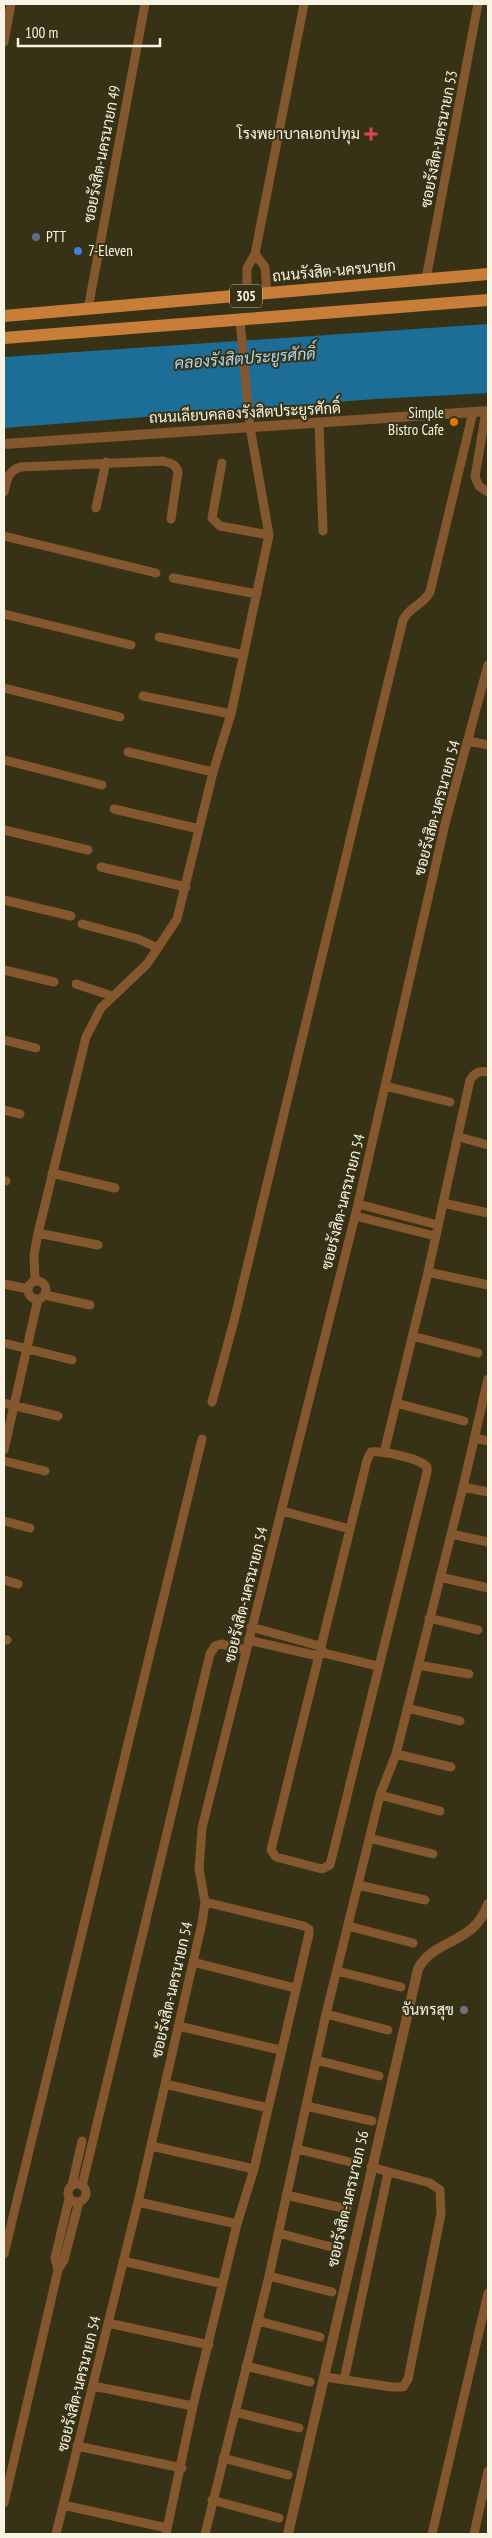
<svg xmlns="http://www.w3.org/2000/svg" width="492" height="2538" font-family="'PT Sans Narrow',Sarabun,sans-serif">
<rect width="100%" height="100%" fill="#373216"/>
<path fill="#1d6e97" d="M488,324V393L375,399L4,428V357Z"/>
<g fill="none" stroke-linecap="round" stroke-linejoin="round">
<path stroke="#84572e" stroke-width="9" d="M4,42L11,4
M255,254L265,267L267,294
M426,279L478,4
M247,296V268L255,254L304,4
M88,309L145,4
M486,411L475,477L479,486L488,492
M319,424L323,531
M222,463L212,518L220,526L269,535
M4,492C7,480 8,470 21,467L163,461C170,463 176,464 178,472L171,519
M96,508L106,462
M4,536L156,573
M173,578L257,594
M4,614L131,645
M159,637L244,655
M4,688L120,717
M143,696L231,714
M469,741L488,745
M128,752L213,772
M4,760L102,785
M114,809L199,829
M4,830L88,850
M101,867L186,887
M4,900L71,916
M82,924L138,939L158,948
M4,970L54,982
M76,984L112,996
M4,1040L36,1048
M385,1086L450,1102
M4,1110L20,1114
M459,1137L488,1145
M52,1173L115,1188
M4,1181H6
M443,1203L488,1213
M358,1204L438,1225
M355,1216L435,1236
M38,1233L98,1245
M428,1272L488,1285
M28 1290a9 9 0 1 1 18 0a9 9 0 1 1-18 0Z
M35,1281L34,1255L38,1233L86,1037L101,1008L147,964L177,919L213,772L231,714L269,535L250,427L240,321
M4,1284L28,1289
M45,1295L90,1305
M412,1336L478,1353
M4,1343L72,1360
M212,1402L234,1321L403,620C409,607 423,605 430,592L473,412
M4,1403L58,1416
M396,1403L464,1421
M475,1438L488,1441
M4,1450L38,1299
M371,1452C382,1451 420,1458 427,1467V1472L330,1865L322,1869L276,1857L271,1850L367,1460Z
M384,1453L428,1272L470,1080C475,1073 479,1070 488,1072
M4,1461L45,1471
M463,1487L488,1492
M282,1511L350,1529
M4,1521L30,1528
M451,1534L488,1542
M440,1577L488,1588
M4,1580L18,1584
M429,1618L478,1630
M251,1627L320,1646L323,1651
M4,1639L7,1640
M248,1640L318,1656L324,1653L378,1666
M418,1665L469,1674
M407,1708L460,1721
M396,1754L451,1767
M380,1795L440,1811
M369,1838L433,1854
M358,1885L425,1900
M348,1926L413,1943
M193,1962L295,1988
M337,1971L401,1987
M326,2014L388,2030
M178,2026L280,2050
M316,2060L379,2076
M165,2084L268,2108
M306,2106L372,2121
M151,2146L254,2169
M297,2149L358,2164
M68 2193a9 9 0 1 1 18 0a9 9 0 1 1-18 0Z
M72,2185L82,2141
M82,2186L210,1654L215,1646L221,1644L246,1650
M286,2195L347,2209
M138,2202L237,2224
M278,2233L339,2249
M4,2254L202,1439
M123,2261L223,2284
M58,2270L55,2258L69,2199
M269,2276L332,2292
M258,2321L320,2337
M108,2323L209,2345
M246,2366L310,2382
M325,2377L392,2387H403L408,2379L441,2214L440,2190L430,2183L371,2167
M344,2380L388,2173
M93,2386L193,2406
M235,2412L299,2428
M77,2446L182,2468
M223,2458L288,2475
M212,2500L279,2518
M4,2503L58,2270L64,2260L79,2202
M63,2505L167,2528
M56,2534L138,2202L202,1923L205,1902L199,1869L202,1828L358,1204L445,824L488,665
M166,2534L193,2406L237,2224L254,2169L309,1934V1929L304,1926L205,1902
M205,2534L269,2276L326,2014L380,1795L396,1754L463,1487L488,1379
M432,2534L488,2293
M474,2534L488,2471"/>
<path stroke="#84572e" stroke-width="10" d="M4,444L488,411
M288,2534L418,1969C434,1938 474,1945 488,1904"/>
<path stroke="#c87e38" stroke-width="12" d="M4,316L488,274
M4,338C165,326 327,312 488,300"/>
</g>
<path fill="#e0444e" stroke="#373216" stroke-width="2" d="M368.5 126.5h5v5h5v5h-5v5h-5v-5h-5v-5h5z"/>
<circle fill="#5c6f8a" stroke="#373216" stroke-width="2" cx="36" cy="237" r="5"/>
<circle fill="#3f7fe0" stroke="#373216" stroke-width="2" cx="78" cy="251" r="5"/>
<circle fill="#e8710a" stroke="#373216" stroke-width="2" cx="454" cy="422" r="5"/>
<circle fill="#6b7280" stroke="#373216" stroke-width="2" cx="464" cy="2010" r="5"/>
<g text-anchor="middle" stroke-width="4" stroke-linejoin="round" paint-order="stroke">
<rect fill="#373216" stroke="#bdbaa6" stroke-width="1" x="230" y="284.5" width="32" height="23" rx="4"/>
<g font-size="14" font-weight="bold" fill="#f7f4e4">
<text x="246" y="301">305</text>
</g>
<g font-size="15" fill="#f7f4e4" stroke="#373216" text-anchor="end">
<text x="360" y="139">โรงพยาบาลเอกปทุม</text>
<text x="46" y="242" text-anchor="start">PTT</text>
<text x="88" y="256" text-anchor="start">7-Eleven</text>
<text x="444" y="418">Simple<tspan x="444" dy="17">Bistro Cafe</tspan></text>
<text x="454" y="2015">จันทรสุข</text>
</g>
<g font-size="15" fill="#f7f4e4" stroke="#373216">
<text transform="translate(439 139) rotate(-79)" y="5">ซอยรังสิต-นครนายก 53</text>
<text transform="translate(102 154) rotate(-79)" y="5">ซอยรังสิต-นครนายก 49</text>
<text transform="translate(334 271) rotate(-5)" y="5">ถนนรังสิต-นครนายก</text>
<text transform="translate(245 413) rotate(-3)" y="5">ถนนเลียบคลองรังสิตประยูรศักดิ์</text>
<text transform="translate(437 808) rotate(-75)" y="5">ซอยรังสิต-นครนายก 54</text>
<text transform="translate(343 1202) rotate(-76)" y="5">ซอยรังสิต-นครนายก 54</text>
<text transform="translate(246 1595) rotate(-76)" y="5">ซอยรังสิต-นครนายก 54</text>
<text transform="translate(172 1990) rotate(-77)" y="5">ซอยรังสิต-นครนายก 54</text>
<text transform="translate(348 2199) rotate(-77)" y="5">ซอยรังสิต-นครนายก 56</text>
<text transform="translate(79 2384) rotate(-76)" y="5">ซอยรังสิต-นครนายก 54</text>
</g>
<g font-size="16" font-style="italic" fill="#a9d6f2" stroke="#373216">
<text transform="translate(245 358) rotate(-4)" y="6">คลองรังสิตประยูรศักดิ์</text>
</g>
</g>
<rect width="492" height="2538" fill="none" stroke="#f7f4e4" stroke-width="10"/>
<path d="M18 38v8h142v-8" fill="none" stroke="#f7f4e4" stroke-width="2.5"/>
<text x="25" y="38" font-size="15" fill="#f7f4e4" stroke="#373216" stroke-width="4" paint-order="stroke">100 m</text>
</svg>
